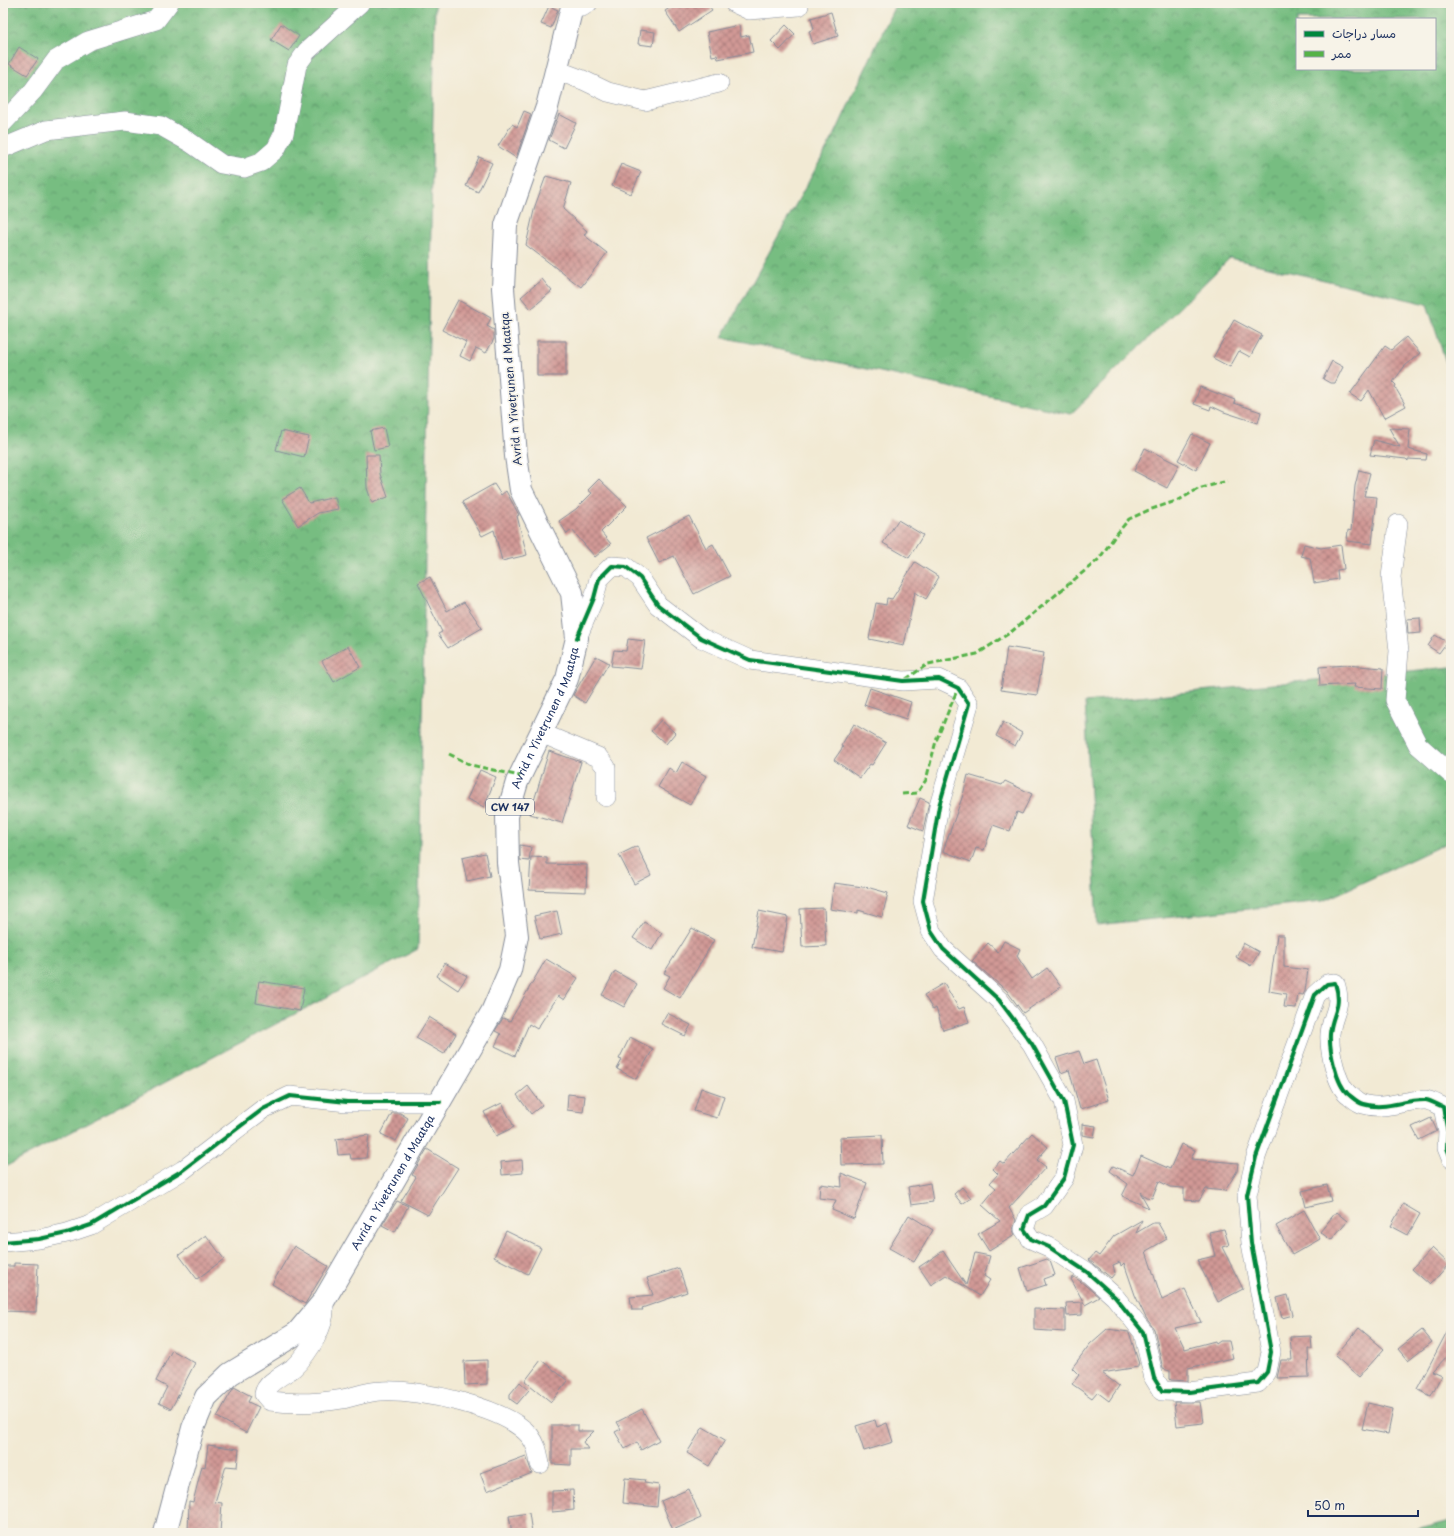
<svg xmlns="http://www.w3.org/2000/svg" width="1454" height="1536" font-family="'Playpen Sans','Playpen Sans Arabic',sans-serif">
<defs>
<pattern id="forest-crowns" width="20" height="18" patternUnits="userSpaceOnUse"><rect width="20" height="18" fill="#77bd81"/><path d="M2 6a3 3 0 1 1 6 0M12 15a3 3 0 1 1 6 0" fill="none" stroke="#619a6d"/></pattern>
<pattern id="building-cross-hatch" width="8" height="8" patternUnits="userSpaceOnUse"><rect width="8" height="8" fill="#d19995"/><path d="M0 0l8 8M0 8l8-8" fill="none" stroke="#a97d7d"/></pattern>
</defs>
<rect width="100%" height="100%" fill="#f7f3e8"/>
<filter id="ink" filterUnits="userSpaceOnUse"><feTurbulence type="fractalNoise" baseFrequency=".025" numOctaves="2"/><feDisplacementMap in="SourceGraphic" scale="8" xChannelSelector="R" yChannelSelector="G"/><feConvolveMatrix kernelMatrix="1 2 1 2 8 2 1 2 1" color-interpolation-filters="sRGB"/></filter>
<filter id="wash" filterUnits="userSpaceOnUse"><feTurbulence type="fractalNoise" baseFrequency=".012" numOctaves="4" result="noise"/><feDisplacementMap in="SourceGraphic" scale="16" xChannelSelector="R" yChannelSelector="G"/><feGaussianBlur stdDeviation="0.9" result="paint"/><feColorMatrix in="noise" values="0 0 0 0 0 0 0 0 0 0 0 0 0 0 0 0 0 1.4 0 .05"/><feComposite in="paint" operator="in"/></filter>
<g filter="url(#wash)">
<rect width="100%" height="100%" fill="#f2ead4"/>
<path fill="url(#forest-crowns)" stroke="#497670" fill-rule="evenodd" d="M3,3H435L418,949L3,1168Z
M896,3H1451V378L1427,304L1230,258L1071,414L722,337L835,134ZM1297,19H1435V69H1297Z
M1451,667V841L1323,901L1097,925L1085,702Z
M1451,1520V1533H1398Z"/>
<g id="blocks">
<path fill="url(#building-cross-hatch)" d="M677,3H707L712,10L679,32L665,11Z
M549,6L558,10L551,28L541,24Z
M831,12L838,36L813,44L809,31L814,29L811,18Z
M281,24L299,36L289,51L271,40Z
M739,25L741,37L749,35L753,52L718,59L717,55L712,56L707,32Z
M786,25L795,34L780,50L771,41Z
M640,30L655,32L653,46L638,44Z
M19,47L38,59L27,75L9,64Z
M524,111L531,114L516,158L498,146L512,124L517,127Z
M559,114L576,123L564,148L549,140Z
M479,157L492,163L478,192L466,186Z
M621,164L641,172L631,194L612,186Z
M546,176L571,183L563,209L587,231L584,235L607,253L581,287L526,245L535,206Z
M542,279L552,291L531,309L521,297Z
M458,300L491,318L487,326L494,330V339L486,353L476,348L470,361L460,356L466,342L442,330Z
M1234,320L1262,335L1250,357L1239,351L1230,367L1213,358Z
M1406,337L1420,353L1404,367L1393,382L1396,385L1395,387L1406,406L1384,418L1369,390L1361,401L1350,394L1385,346L1391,350Z
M537,341H566V376H537Z
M1332,361L1343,367L1335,383H1330L1323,379Z
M1200,387L1235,400L1234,403L1261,412L1258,423L1224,412L1211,406L1210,410L1194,404Z
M384,428L388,447L374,450L370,431Z
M1389,428L1410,429L1408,449L1427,454L1426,460L1408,459V461L1406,459L1370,455L1374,440L1400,447Z
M281,431L309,437L304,457L276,450Z
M1192,434L1210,443L1196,470L1178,460Z
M1145,448L1179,465L1167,488L1134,471Z
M366,455H379L380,474L388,497L372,503L367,488Z
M1359,470L1370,473L1364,496L1377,497L1372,544L1347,541L1348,530L1351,531L1355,486Z
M599,479L627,506L601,532L611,544L595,557L572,530L567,534L559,521L576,509L592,493L588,490Z
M494,484L501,495L506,491L519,515L517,516L527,555L502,561L494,530L482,536L462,502Z
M300,488L309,503L335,497L338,509L318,513L298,526L282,499Z
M689,516L706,548L713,544L730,576L694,594L674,556L659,563L646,538Z
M898,520L923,535L909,558L883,543Z
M1304,544L1321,548L1341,545L1344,569L1337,570L1338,579L1314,583L1310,558L1301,556Z
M915,562L939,577L926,599L915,592L904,646L869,639L876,603L886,605L887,598L892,599Z
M430,577L447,611L464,602L482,628L448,648L438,634L442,632L418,583Z
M1420,618L1421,633L1408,634L1407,619Z
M1435,635L1447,642L1439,653L1428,646Z
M628,639L645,641L641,669L611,666L614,650L626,651Z
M348,646L360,667L334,682L322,661Z
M1007,647L1044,653L1037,695L1001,690Z
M596,656L609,663L585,703L573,695Z
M1346,665L1383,668L1382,689L1354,687L1355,684L1320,686L1319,667Z
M870,688L911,702L906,719L864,705Z
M661,720L675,733L666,744L651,731Z
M1003,722L1022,733L1015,746L996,736Z
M854,724L886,743L872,765L870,764L860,778L834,760L843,747L841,746Z
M549,751L581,762L562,823L530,814Z
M682,762L706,776L690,805L658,787L669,768L676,773Z
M480,770L496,777L484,807L467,799Z
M968,775L1002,785L1005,781L1032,794L1022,814L1017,812L1010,831L993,825L984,850L976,848L971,862L943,851L963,795Z
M920,798L929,802L923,831L908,825Z
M520,845L531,847L529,861L520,860Z
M637,846L651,875L634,884L619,855Z
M485,853L490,876L467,881L462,858Z
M531,857L547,858V864L587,865L586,892L529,890Z
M834,883L870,888L888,893L882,917L858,910V913L830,909Z
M824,908L826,946L802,947L800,909Z
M557,911L562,934L540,939L534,916Z
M759,911L788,917L782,952L752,947Z
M644,922L662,933L652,950L633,938Z
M692,928L714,940L680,998L663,988L670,976L664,973Z
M1277,935H1284V967L1308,970L1305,991L1303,995L1298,994L1296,1008L1284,1007L1286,994L1269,991Z
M1004,941L1020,949L1017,956L1032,979L1047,968L1061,987L1023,1013L1007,991L972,961L988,943L998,952Z
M1243,943L1259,952L1251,966L1236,957Z
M546,959L578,978L564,1000L558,996L537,1029L529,1024L515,1056L495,1046L501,1034L495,1031L503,1018L510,1021Z
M445,963L467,976L458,990L437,976Z
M615,971L637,984L624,1007L602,995Z
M259,981L304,988L300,1011L256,1003Z
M944,983L959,1009L964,1007L969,1022L943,1030L936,1008L933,1010L924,995Z
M667,1013L691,1025L685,1036L661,1024Z
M429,1017L456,1034L444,1054L416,1038Z
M630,1037L653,1049L636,1079L617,1069L622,1060L619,1059Z
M1079,1051L1084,1064L1096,1060L1109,1100L1080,1109L1069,1070L1061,1073L1056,1058Z
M528,1086L542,1105L531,1114L517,1095Z
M701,1088L724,1096L717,1118L694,1111Z
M568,1094L585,1096L583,1112L567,1110Z
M502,1103L514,1127L496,1136L484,1112Z
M392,1113H400L408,1118L396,1141L381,1134Z
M1431,1118L1437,1131L1419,1140L1412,1127Z
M1082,1124L1096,1126L1094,1137L1082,1135Z
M1032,1133L1048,1147L1037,1160L1046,1167L1009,1208L1016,1220L1013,1230L1015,1235L989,1251L978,1234L1000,1221L982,1205L996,1188L990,1183L998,1174L993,1169L1000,1161L1004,1164Z
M369,1135L366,1158L351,1159L350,1154L338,1155L336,1139Z
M882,1135L883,1164L841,1165L840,1137Z
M1181,1144L1195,1150L1191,1159L1238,1163L1237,1171L1225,1191L1206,1189L1199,1201L1184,1200V1188L1170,1187L1159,1181L1152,1198L1146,1197L1140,1192L1149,1208L1122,1196L1128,1184L1110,1171L1113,1166L1133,1175L1141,1156L1170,1169Z
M427,1149L458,1168L428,1215L401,1201L416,1177L412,1175Z
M522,1160L523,1173L502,1175L501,1162Z
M841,1173L867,1183L854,1219L832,1210L836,1200L819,1198L820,1184L842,1187Z
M930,1183L933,1202L911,1205L908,1187Z
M1327,1185L1331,1201L1306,1207L1302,1191Z
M962,1187L971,1198L962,1204L954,1194Z
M397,1201L408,1206L395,1232L382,1225Z
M1403,1204L1420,1214L1408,1235L1391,1226Z
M1304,1210L1320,1239L1292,1255L1276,1226Z
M1336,1212L1347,1221L1331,1240L1320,1232Z
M909,1215L933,1230L914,1262L889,1248Z
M1142,1220L1136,1233L1153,1223H1158L1167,1239L1146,1251L1162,1300L1185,1289L1201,1322L1175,1328L1185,1349L1215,1341L1216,1344L1220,1341H1229L1233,1358L1188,1368V1381L1171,1380L1170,1379V1371L1163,1369L1154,1329L1146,1318L1135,1295L1124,1263L1121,1266L1120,1262L1113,1265L1115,1273L1111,1278L1089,1260L1095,1253L1099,1256L1114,1236Z
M1224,1229L1229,1245L1222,1247L1243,1289L1218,1302L1197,1260L1215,1256L1209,1232Z
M506,1231L541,1248L528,1274L494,1257Z
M206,1235L224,1259L197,1279L179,1255Z
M294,1246L328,1266L305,1304L272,1284Z
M1432,1248L1449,1264L1430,1285L1412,1269Z
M943,1251L966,1285L975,1253L990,1256L984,1276L990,1280L980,1296L946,1275L931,1285L919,1267Z
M1047,1259L1050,1261L1055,1275L1044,1279L1046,1285L1027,1291L1020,1268Z
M14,1263L38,1264L36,1312L3,1311V1266H14Z
M679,1268L687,1292L642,1308L643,1310H632L630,1297L653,1295L647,1278Z
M1074,1277L1080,1281L1099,1297L1085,1305L1071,1279Z
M1288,1295L1293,1315L1282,1318L1277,1298Z
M1082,1302V1315L1067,1316L1066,1303Z
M1034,1309L1065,1310V1332L1034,1330Z
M1451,1324V1352L1432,1372L1441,1376L1431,1396L1417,1389Z
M1359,1328L1384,1349L1359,1377L1335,1356Z
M1107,1329L1129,1332L1139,1364H1138V1367L1102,1373L1119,1386L1109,1401L1097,1392L1092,1398L1072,1384L1079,1375L1072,1368L1090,1344Z
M1422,1330L1432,1342L1408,1361L1398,1349Z
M1311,1336L1312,1349H1308L1309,1377L1277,1378L1281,1360H1292L1290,1337Z
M172,1350L195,1363L171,1409L159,1403L167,1387L156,1381Z
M487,1360V1384L465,1385L464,1361Z
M541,1360L568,1381L551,1402L525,1381Z
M520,1382L529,1390L517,1404L510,1399V1394Z
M234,1387L251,1396L248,1402L259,1407L246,1433L217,1417Z
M1174,1402H1200L1203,1423L1177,1426Z
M1368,1403L1393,1409L1388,1434L1362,1429Z
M642,1409L659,1440L641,1450L637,1442L625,1449L615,1432L621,1429L617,1422Z
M875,1420L877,1427L887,1423L893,1442L864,1451L856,1426Z
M552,1425H578V1431H594L583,1442L588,1449H571V1465L552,1464Z
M703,1427L725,1440L709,1466L687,1453Z
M208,1445L239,1449L237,1467L226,1466L215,1502L222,1503L220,1533H188L189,1501L193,1502L202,1466L205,1467Z
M526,1456L532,1473L487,1491L480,1473Z
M625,1478L645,1480L644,1483L659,1485L657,1507L623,1503Z
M689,1489L701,1518L673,1530L661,1501Z
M573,1490L574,1510L552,1512V1491Z
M529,1513L532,1533H512L509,1516Z"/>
</g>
</g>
<g filter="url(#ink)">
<use href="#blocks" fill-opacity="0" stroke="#868c99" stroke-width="1"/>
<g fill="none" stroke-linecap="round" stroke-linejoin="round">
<defs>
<path id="minor" d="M734,3L749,10L799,6
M571,8L582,7L588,3
M556,70L583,80L608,92L645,101L719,83
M3,123L33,91L56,60L88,41L156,20L169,3
M3,148L46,130L125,121L161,126L191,143L221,164L244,168L261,162L276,149L284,133L297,65L307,51L360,3
M1398,524L1391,577L1399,651L1395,700L1418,745L1451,774
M577,638L594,598L599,579L612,566L626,567L640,578L658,605L701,638L750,660L903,681L939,679L958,688L969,704L939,806L923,901L931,931L943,949L999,1000L1032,1044L1064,1101L1073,1145L1064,1178L1044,1206L1029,1215L1024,1229L1031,1239L1049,1247L1087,1272L1115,1297L1143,1332L1154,1378L1162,1391L1189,1392L1258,1383L1267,1372L1271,1352L1251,1243L1247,1195L1256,1157L1315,995L1327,984L1335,983C1343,1008 1332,1012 1330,1034C1329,1049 1336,1084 1348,1094C1352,1097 1358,1103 1363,1104C1385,1111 1404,1099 1426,1100C1432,1101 1438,1105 1443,1107L1448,1132L1447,1148L1451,1158
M541,733L598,757L606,767V797
M3,1242L39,1239L67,1233L91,1225L183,1170L263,1109L290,1096L347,1102H440
M323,1302C329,1322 308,1354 293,1368C284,1375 266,1382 264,1394L270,1401C294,1404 319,1403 343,1399C356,1396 369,1391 382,1391C419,1389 506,1407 530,1436C537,1445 538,1453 540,1464"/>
<g id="major">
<path id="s1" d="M165,1533L193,1428L206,1397L230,1374L297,1333L323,1302L492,1012L510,970L517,936L508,863L507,816L517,782L567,679L577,638L572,593L521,490L516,456L503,288L506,225L547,107L573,3"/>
</g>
</defs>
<use href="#minor" stroke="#868c99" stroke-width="20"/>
<use href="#major" stroke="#868c99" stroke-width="24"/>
<use href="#minor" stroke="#fff" stroke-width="19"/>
<use href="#major" stroke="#fff" stroke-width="22"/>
<path stroke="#55b248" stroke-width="3" stroke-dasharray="6 3" stroke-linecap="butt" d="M906,679L928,664L977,654L1011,632L1099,559L1115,536L1129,519L1149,510L1179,500L1198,489L1227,481
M449,754L471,765L520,776
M902,794L917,793L926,780L936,741L958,688"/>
<defs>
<path id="cycleway" d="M577,638L594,598L599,579L612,566L626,567L640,578L658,605L701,638L750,660L903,681L939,679L958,688L969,704L939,806L923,901L931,931L943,949L999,1000L1032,1044L1064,1101L1073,1145L1064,1178L1044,1206L1029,1215L1024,1229L1031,1239L1049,1247L1087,1272L1115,1297L1143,1332L1154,1378L1162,1391L1189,1392L1258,1383L1267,1372L1271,1352L1251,1243L1247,1195L1256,1157L1315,995L1327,984L1335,983C1343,1008 1332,1012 1330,1034C1329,1049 1336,1084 1348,1094C1352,1097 1358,1103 1363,1104C1385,1111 1404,1099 1426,1100C1432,1101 1438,1105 1443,1107L1448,1132L1447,1148L1451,1158
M3,1242L39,1239L67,1233L91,1225L183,1170L263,1109L290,1096L347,1102H440"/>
</defs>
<use href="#cycleway" stroke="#f7f3e8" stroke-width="6"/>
<use href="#cycleway" stroke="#00873e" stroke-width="4"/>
</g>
</g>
<g text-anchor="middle" stroke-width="3.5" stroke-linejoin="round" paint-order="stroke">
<rect fill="#f7f3e8" stroke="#5d6a87" stroke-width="1" x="486" y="799" width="48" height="16" rx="3"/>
<g font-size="10" font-weight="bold" fill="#1b2f5e">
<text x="510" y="811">CW 147</text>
</g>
<g font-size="11" fill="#1b2f5e" stroke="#f7f3e8">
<text transform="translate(511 389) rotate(-95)" y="4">Avrid n Yivetṛunen d Maatqa</text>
<text dy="4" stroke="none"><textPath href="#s1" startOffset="937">Avrid n Yivetṛunen d Maatqa</textPath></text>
<text dy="4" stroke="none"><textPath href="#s1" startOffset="433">Avrid n Yivetṛunen d Maatqa</textPath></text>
</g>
</g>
<rect width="1454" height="1536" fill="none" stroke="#f7f3e8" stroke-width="16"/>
<rect x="1296" y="18" width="140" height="52" fill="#f7f3e8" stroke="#9fa5b1"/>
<rect x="1304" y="31" width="20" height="6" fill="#00873e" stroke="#9fa5b1"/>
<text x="1332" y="38" font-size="12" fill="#1b2f5e">مسار دراجات</text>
<rect x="1304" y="51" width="20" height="6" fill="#55b248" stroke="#9fa5b1"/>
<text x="1332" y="58" font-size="12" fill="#1b2f5e">ممر</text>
<path d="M1308 1510v6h110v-6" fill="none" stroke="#1b2f5e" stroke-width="2"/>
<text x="1314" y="1510" font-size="12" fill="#1b2f5e" stroke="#f7f3e8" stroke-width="3" paint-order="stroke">50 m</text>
</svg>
